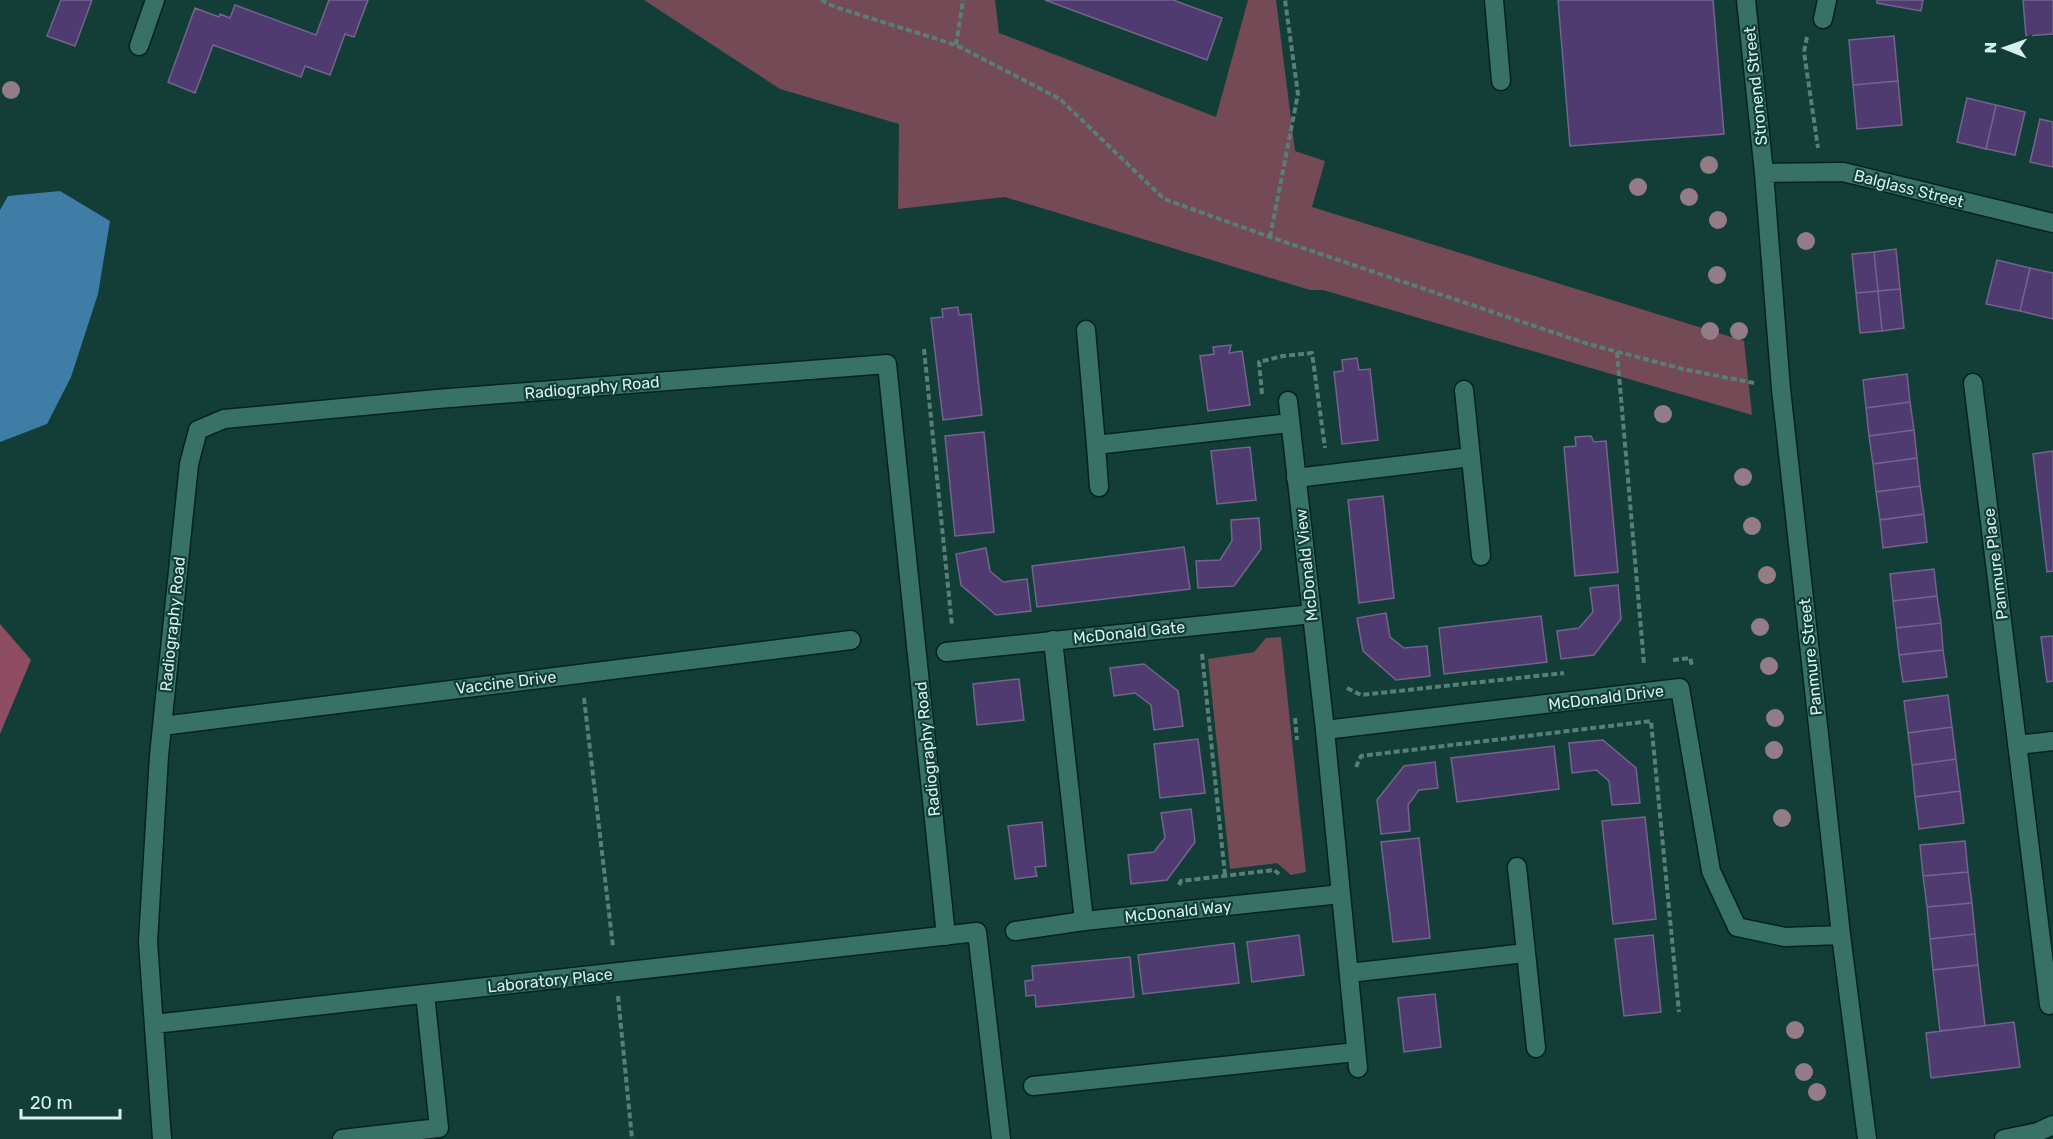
<svg xmlns="http://www.w3.org/2000/svg" width="2053" height="1139" font-family="Rubik,sans-serif">
<rect width="100%" height="100%" fill="#123e37"/>
<path fill="#734a56" d="M644,0H995L999,33L1216,117L1248,0H1276L1295,151L1325,161L1312,207L1744,341L1752,415L1323,290H1310L1005,197L898,209L899,124L780,89Z
M1281,637L1306,872L1291,875L1277,863L1230,869L1208,659L1254,652L1266,638Z"/>
<path fill="#8e4d62" d="M0,624L31,660L0,734Z"/>
<path fill="#3f7da6" d="M60,191L110,221L98,294L71,377L47,424L0,442V210L8,196Z"/>
<path fill="#503b71" stroke="#72648c" stroke-width="1.5" d="M61,0H92L75,46L47,36Z
M329,0H368L354,37L345,34L330,75L305,66L301,77L213,45L195,93L168,82L195,8L219,17L220,14L230,18L235,5L316,35Z
M1045,0H1173L1222,18L1207,60Z
M1558,0H1713L1724,134L1570,146Z
M1877,0H1923L1921,11L1877,3Z
M2023,0H2053V34L2026,36Z
M1894,36L1898,81L1853,85L1849,40Z
M1898,81L1902,125L1857,129L1853,85Z
M1967,98L1996,105L1986,149L1957,142Z
M1996,105L2025,112L2015,155L1986,149Z
M2040,119L2053,122V167L2030,162Z
M1896,249L1900,289L1878,291L1874,252Z
M1874,252L1878,291L1856,293L1852,254Z
M1997,260L2030,268L2020,311L1986,304Z
M2030,268L2053,273V319L2020,311Z
M1900,289L1904,328L1882,331L1878,291Z
M1878,291L1882,331L1860,333L1856,293Z
M958,307L959,315L971,314L982,415L943,420L931,318L943,317L942,309Z
M1231,345L1229,353L1242,351L1250,405L1208,411L1200,356L1214,354L1213,347Z
M1357,358L1359,370L1370,369L1378,440L1342,444L1334,372L1343,371L1342,360Z
M1907,374L1910,402L1866,408L1863,380Z
M1910,402L1914,430L1869,436L1866,408Z
M1914,430L1917,458L1873,464L1869,436Z
M984,432L994,532L955,536L945,436Z
M1591,436L1594,442L1606,441L1618,572L1575,576L1564,447L1576,446L1575,437Z
M1250,447L1256,500L1217,504L1211,451Z
M2053,451V571L2047,572L2033,454Z
M1917,458L1920,486L1876,492L1873,464Z
M1920,486L1924,514L1880,520L1876,492Z
M1383,496L1394,598L1359,603L1348,500Z
M1924,514L1927,542L1883,548L1880,520Z
M1259,518L1261,549L1234,586L1198,588L1196,561L1220,560L1232,541L1231,520Z
M1184,547L1190,589L1037,607L1032,566Z
M986,548L990,571L1003,582L1027,579L1031,611L996,615L961,585L956,554Z
M1934,569L1937,596L1893,601L1890,574Z
M1618,585L1621,619L1594,655L1561,659L1557,631L1579,628L1593,612L1590,588Z
M1937,596L1941,623L1896,628L1893,601Z
M1386,613L1390,637L1404,648L1427,646L1430,676L1396,680L1363,651L1357,618Z
M1541,616L1547,662L1444,674L1439,628Z
M1941,623L1943,650L1899,655L1896,628Z
M2053,636V681L2047,682L2041,637Z
M1943,650L1947,677L1903,682L1899,655Z
M1144,664L1178,691L1183,726L1154,730L1151,705L1135,693L1114,696L1110,668Z
M1019,679L1024,720L977,725L973,684Z
M1948,695L1952,727L1908,733L1904,701Z
M1952,727L1956,759L1912,765L1908,733Z
M1198,739L1205,793L1160,798L1154,744Z
M1603,740L1636,768L1640,803L1612,805L1609,781L1596,770L1572,773L1569,743Z
M1554,746L1559,789L1457,802L1451,758Z
M1956,759L1960,791L1915,797L1912,765Z
M1435,762L1438,788L1419,790L1408,805L1410,831L1381,834L1377,800L1404,766Z
M1960,791L1964,823L1919,829L1915,797Z
M1191,809L1195,842L1167,880L1131,884L1128,855L1154,852L1165,838L1161,813Z
M1645,817L1656,919L1613,924L1602,821Z
M1042,822L1046,866L1035,867L1037,876L1015,879L1008,826Z
M1419,838L1430,938L1393,942L1381,842Z
M1965,841L1968,872L1923,876L1920,845Z
M1968,872L1972,903L1927,907L1923,876Z
M1972,903L1975,934L1930,939L1927,907Z
M1975,934L1978,965L1933,970L1930,939Z
M1299,935L1304,975L1252,982L1247,942Z
M1653,935L1661,1012L1624,1016L1615,939Z
M1234,943L1239,983L1143,994L1138,955Z
M1130,957L1134,997L1036,1007L1035,995L1026,996L1025,981L1033,980L1032,966Z
M1978,965L1985,1026L1940,1031L1933,970Z
M1435,994L1441,1047L1404,1052L1398,998Z
M2014,1022L2020,1067L1931,1078L1926,1033Z"/>
<g fill="none" stroke-linecap="round" stroke-linejoin="round">
<defs>
<path id="lane" d="M1494,0L1501,81
M1086,330L1096,445L1290,423
M1464,390L1481,556
M1096,445L1099,487
M1296,478L1471,457
M1053,640L1084,921
M1517,867L1536,1048
M1349,973L1526,953
M1033,1086L1356,1052
M342,1139L439,1128L425,994"/>
<path id="street" d="M1746,0L1764,173L1781,389L1841,935L1867,1139
M1823,19L1827,0
M139,46L155,0
M1764,173L1843,172L2053,223
M1973,383L2049,1005
M1288,401L1325,730L1358,1068
M946,652L1312,614
M162,726L851,640
M1325,730L1680,688L1711,871L1737,927L1785,937L1841,935
M2017,745L2053,741
M1015,931L1084,921L1341,894
M154,1024L977,932L1001,1139
M162,1139L148,942L159,756L189,464L198,430L224,419L437,399L887,364L946,936
M2004,1139L2038,1132L2053,1125"/>
</defs>
<use href="#lane" stroke="#04231e" stroke-width="21"/>
<use href="#street" stroke="#04231e" stroke-width="21"/>
<path stroke="#577e77" stroke-width="4" stroke-dasharray="6 3" stroke-linecap="butt" d="M821,0L835,7L956,45L1060,99L1164,199L1270,237L1588,344L1683,369L1754,383
M1807,37L1804,52L1818,148
M956,45L963,0
M1270,237L1298,94L1285,0
M924,349L952,626
M1617,352L1644,664
M1262,394L1259,362L1283,356L1312,353L1325,448
M1202,654L1225,875
M1673,660L1690,658L1692,666
M1347,688L1361,695L1564,673
M584,698L613,947
M1295,718L1297,740
M1356,767L1361,756L1651,721L1679,1012
M1179,885L1181,881L1274,870L1279,874
M618,996L632,1139"/>
<use href="#lane" stroke="#387166" stroke-width="18"/>
<use href="#street" stroke="#387166" stroke-width="18"/>
</g>
<g fill="#947c86">
<circle cx="11" cy="90" r="9"/>
<circle cx="1709" cy="165" r="9"/>
<circle cx="1638" cy="187" r="9"/>
<circle cx="1689" cy="197" r="9"/>
<circle cx="1718" cy="220" r="9"/>
<circle cx="1806" cy="241" r="9"/>
<circle cx="1717" cy="275" r="9"/>
<circle cx="1710" cy="331" r="9"/>
<circle cx="1739" cy="331" r="9"/>
<circle cx="1663" cy="414" r="9"/>
<circle cx="1743" cy="477" r="9"/>
<circle cx="1752" cy="526" r="9"/>
<circle cx="1767" cy="575" r="9"/>
<circle cx="1760" cy="627" r="9"/>
<circle cx="1769" cy="666" r="9"/>
<circle cx="1775" cy="718" r="9"/>
<circle cx="1774" cy="750" r="9"/>
<circle cx="1782" cy="818" r="9"/>
<circle cx="1795" cy="1030" r="9"/>
<circle cx="1804" cy="1072" r="9"/>
<circle cx="1817" cy="1092" r="9"/>
</g>
<g text-anchor="middle" stroke-width="4.5" stroke-linejoin="round" paint-order="stroke">
<g font-size="16" fill="#d4f1eb" stroke="#123e37">
<text transform="translate(1755 86) rotate(-96)" y="6">Stronend Street</text>
<text transform="translate(1909 188) rotate(14)" y="6">Balglass Street</text>
<text transform="translate(592 387) rotate(-5)" y="6">Radiography Road</text>
<text transform="translate(1995 564) rotate(-97)" y="6">Panmure Place</text>
<text transform="translate(1306 565) rotate(-96)" y="6">McDonald View</text>
<text transform="translate(172 624) rotate(-84)" y="6">Radiography Road</text>
<text transform="translate(1129 632) rotate(-6)" y="6">McDonald Gate</text>
<text transform="translate(1810 657) rotate(-96)" y="6">Panmure Street</text>
<text transform="translate(506 682) rotate(-7)" y="6">Vaccine Drive</text>
<text transform="translate(1606 697) rotate(-7)" y="6">McDonald Drive</text>
<text transform="translate(927 749) rotate(-96)" y="6">Radiography Road</text>
<text transform="translate(1178 911) rotate(-6)" y="6">McDonald Way</text>
<text transform="translate(550 980) rotate(-6)" y="6">Laboratory Place</text>
</g>
</g>
<g transform="translate(2005 48) rotate(271)" stroke="#123e37" stroke-width="4.5" paint-order="stroke">
<path d="M0-4.5L10 22L0 15L-10 22Z" fill="#d4f1eb"/>
<text y="-9" font-size="16" font-weight="bold" text-anchor="middle" fill="#d4f1eb">N</text>
</g>
<path d="M21 1109v9h99v-9" fill="none" stroke="#d4f1eb" stroke-width="3"/>
<text x="30" y="1109" font-size="18" fill="#d4f1eb" stroke="#123e37" stroke-width="4.5" paint-order="stroke">20 m</text>
</svg>
